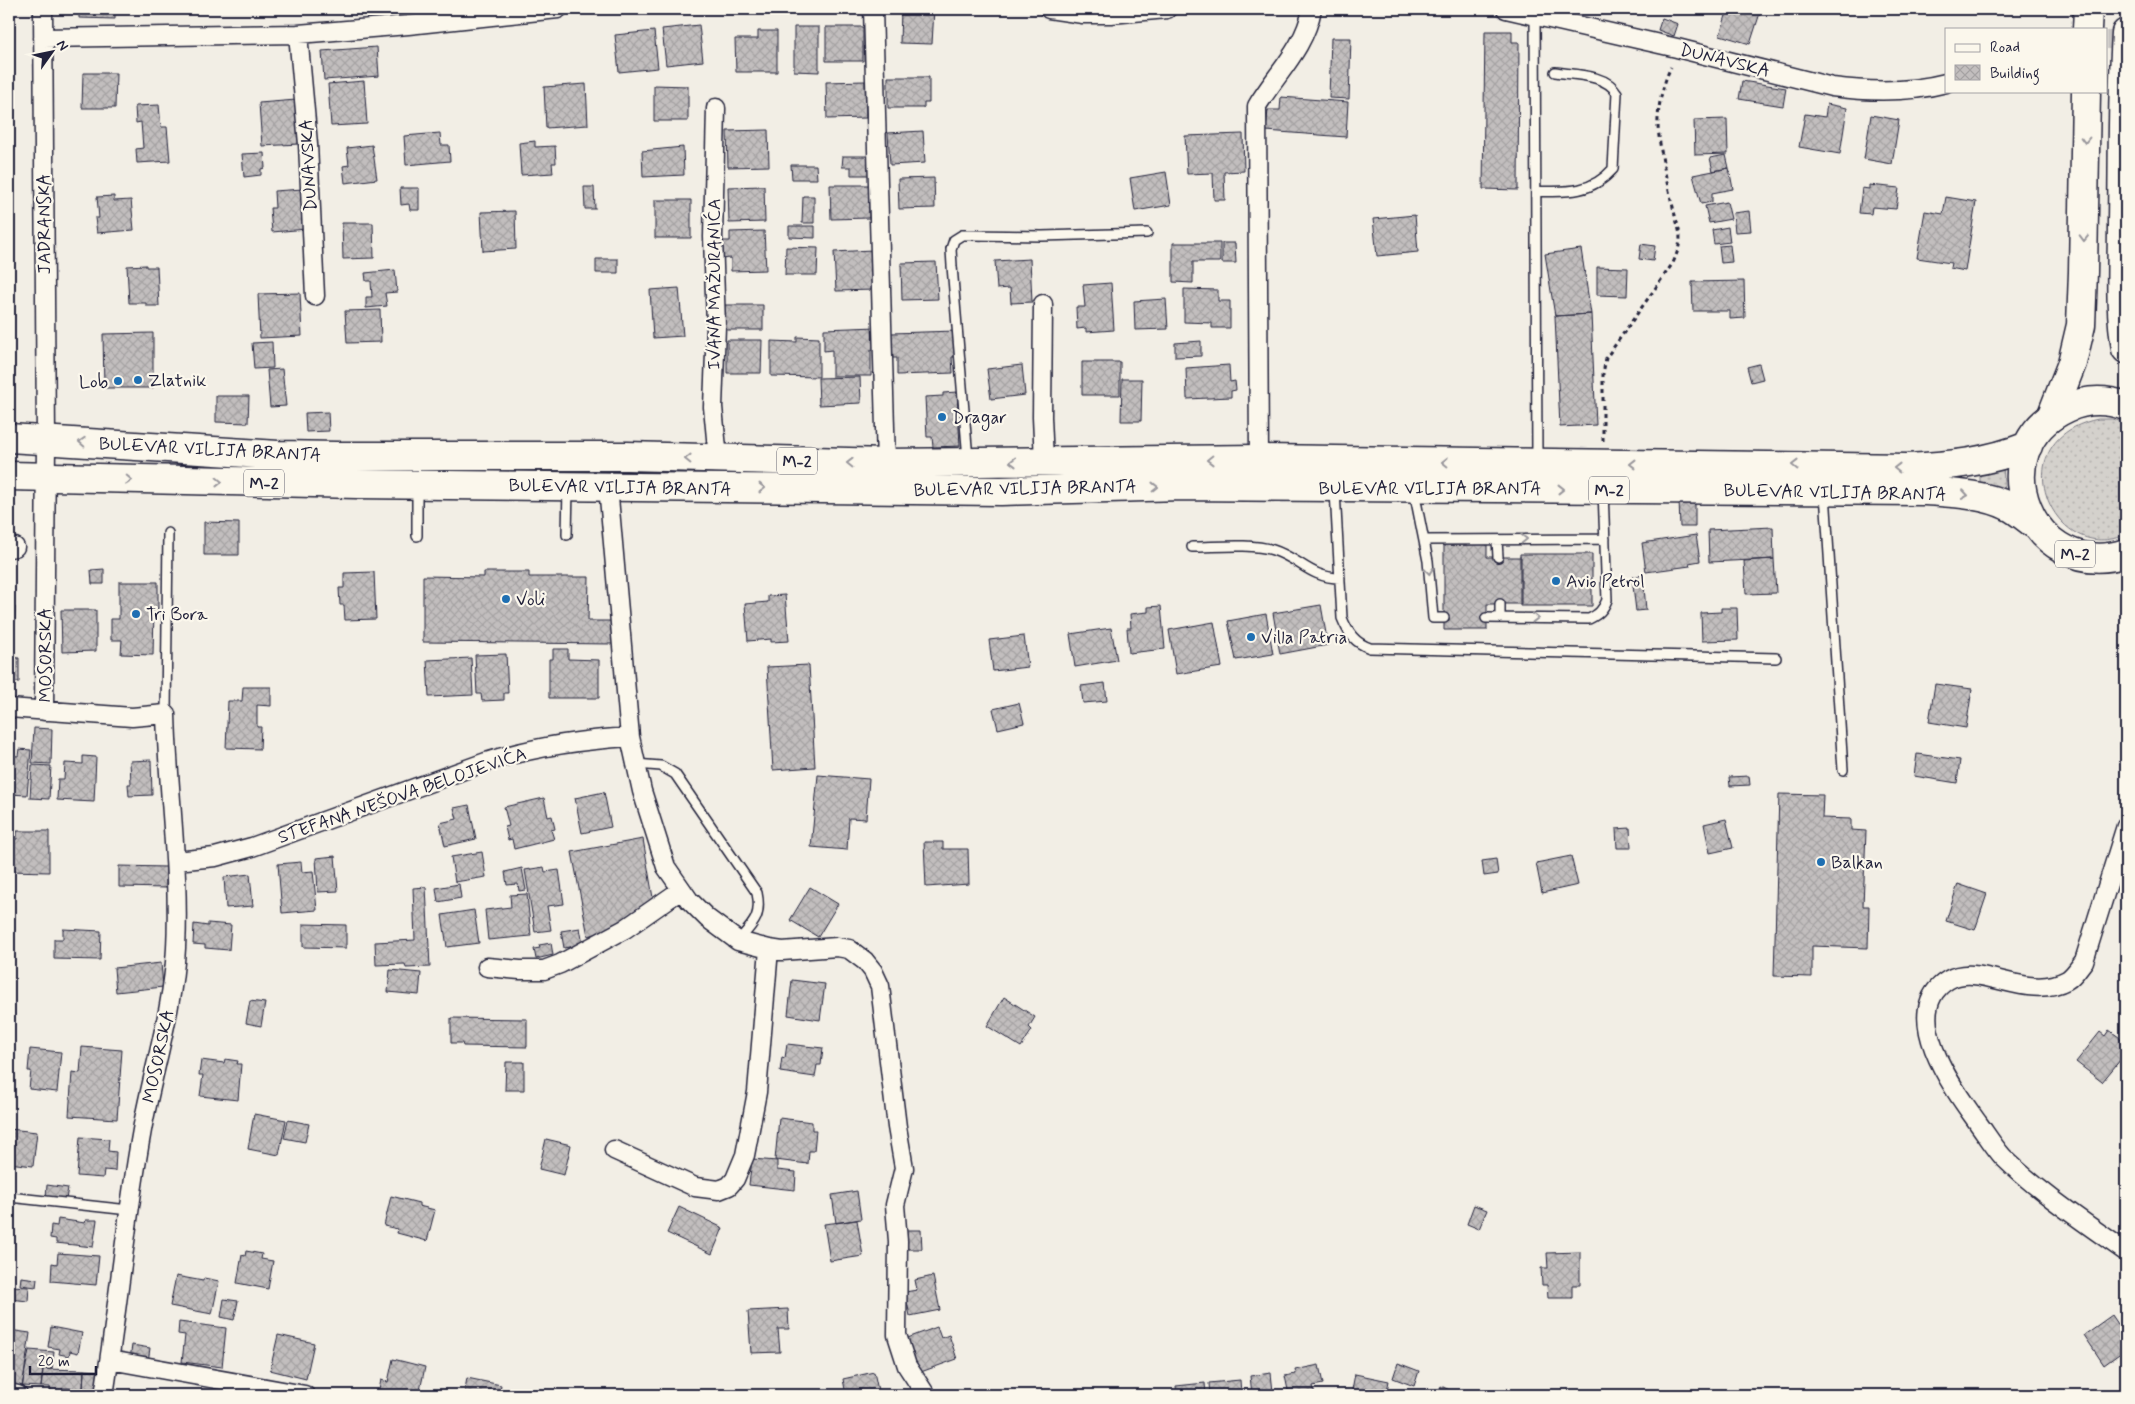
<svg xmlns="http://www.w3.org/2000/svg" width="2135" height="1404" font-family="Mynerve,sans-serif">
<defs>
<pattern id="grass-dots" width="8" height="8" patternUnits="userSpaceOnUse" patternTransform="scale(1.25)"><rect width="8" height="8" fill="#d4d1cc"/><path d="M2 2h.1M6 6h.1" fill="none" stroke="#b6b3b0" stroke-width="1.8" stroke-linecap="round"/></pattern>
<pattern id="building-cross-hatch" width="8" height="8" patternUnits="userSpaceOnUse" patternTransform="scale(1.25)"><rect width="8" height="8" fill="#c2bebe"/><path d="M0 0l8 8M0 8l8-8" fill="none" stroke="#a6a3a4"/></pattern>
</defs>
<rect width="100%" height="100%" fill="#f2eee5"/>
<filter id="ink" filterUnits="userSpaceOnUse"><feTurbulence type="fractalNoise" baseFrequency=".02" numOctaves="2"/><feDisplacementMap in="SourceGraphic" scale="10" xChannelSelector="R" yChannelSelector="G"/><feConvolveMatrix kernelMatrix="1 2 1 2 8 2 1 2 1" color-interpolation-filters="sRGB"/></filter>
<g filter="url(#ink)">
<path fill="url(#grass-dots)" stroke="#7b7a84" d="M2098,419H2112L2126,423V534C2054,569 1997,440 2098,419Z
M2003,465L2005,497L1980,493V469Z"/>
<path fill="url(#building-cross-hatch)" stroke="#22223b" d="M79,9H115V19L79,18Z
M901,9H934L932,44L900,43Z
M1728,9L1761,10L1750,44L1720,35Z
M1662,18L1678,24L1674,36L1658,30Z
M699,25L703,61L666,65L662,29Z
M794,27H819V72L794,71Z
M826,27H863V61H826Z
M654,31L658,68L619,72L615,35Z
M758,31H777V72H736L735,39H758Z
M1485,31H1512V42H1519L1518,190L1483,189Z
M1331,38H1351L1349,99L1329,98Z
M377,47L379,76L324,80L322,51Z
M83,73H116L115,108H82Z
M888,77H929V103H924V108H888Z
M364,81L367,124L331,126L328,84Z
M865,81L866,118L827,119L826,82Z
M1742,81L1786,88L1783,106L1739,99Z
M586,84L588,125L546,128L544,87Z
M654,85L688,86V121H654Z
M1281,97L1348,102L1346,137L1266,131L1268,110H1280Z
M296,100L299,144L262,146L259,103Z
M1827,104L1847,108L1840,154L1799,147L1805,114L1825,117Z
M159,105L161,127H167L170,161L137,163L136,149L143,148L141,122L136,123L135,106Z
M1871,115L1899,120L1892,164L1864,159Z
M1727,119L1728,154L1695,155L1694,120Z
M768,130L769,166L728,167L727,131Z
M923,131L925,163L890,165L888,133Z
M440,133L441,145H449L450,161L406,165L404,136Z
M1243,134L1244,171L1224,172L1225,200H1214L1213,173L1187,174L1185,136Z
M535,141V147L555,146L556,163H552L553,173L521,175L519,143Z
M372,145L377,179L345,183L343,166L349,165L347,148Z
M683,147L684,175L643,177L642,151Z
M264,153L265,168L261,169V175L244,177L242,154Z
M1726,155L1729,168L1713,171L1710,158Z
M843,156H869V175H851V167H842Z
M791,165H816L817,179H792Z
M1729,168L1733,189L1712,193V202L1701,204L1693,175Z
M1166,172L1171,205L1135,211L1130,178Z
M934,178L935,208L899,209L898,179Z
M830,185H869V218L831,219Z
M1869,185L1899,188L1896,209L1872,207L1871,214L1859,213L1862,188L1869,189Z
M764,186L765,222L729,223L728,187Z
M584,187H594L595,209H585Z
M400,188H419V210H410L409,204L401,205Z
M303,189L307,229L272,232L270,208H275L274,191Z
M114,196V201L131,200L134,230L97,233L95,218H99L97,197Z
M803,196H814V223H802Z
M1946,197L1976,202L1965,271L1950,268L1951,263L1917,258L1925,211L1943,214Z
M655,200H691V238H655Z
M1727,202L1731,219L1709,223L1705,206Z
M515,211L516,249L483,251L481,212Z
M1749,211L1751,231L1735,232L1733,213Z
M1415,215L1418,252L1377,256L1373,219Z
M342,223H373L374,258L343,259Z
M789,226H815V238L789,237Z
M1728,227L1730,242L1714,244L1712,230Z
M764,231L766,270L731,271V258L721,259L720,241H730V232Z
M1173,243H1220V262H1193V283L1173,282Z
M1222,243H1235L1236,263H1222Z
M1641,244L1655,246L1653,261L1639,259Z
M1730,245L1732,262L1721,263L1719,246Z
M786,247L818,248L817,275H785Z
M1581,249L1591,314L1555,316L1545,254Z
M872,250L874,290L836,291L834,252Z
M596,259H618V273H596Z
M1030,259L1032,302L1011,303L1010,288L997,289L995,261Z
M936,262L938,299L902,300L901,263Z
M146,265V267H157L159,306H146V303H129L127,266Z
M1597,267L1628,268L1627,296L1597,295Z
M395,270L397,292L385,293L387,306L366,308V297H372L371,281H366L365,273Z
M1744,281L1745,318L1730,319V311H1693L1692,282Z
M1111,283L1114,330L1086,332V328L1077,329L1076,307H1085L1083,285Z
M679,288L683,336L653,338L650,290Z
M1184,289L1218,290V301H1230V328H1212V323L1184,322Z
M300,293L302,336L260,338L258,294Z
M1166,299L1168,329L1135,330L1134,301Z
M724,305H763V330H724Z
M380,310L381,342L347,343L345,311Z
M1591,314L1596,425L1560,427L1555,316Z
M877,327V350H871V376H832V350L824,351V329Z
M956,331L957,357H952L953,373L897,375V358H892L891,333Z
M153,333V388H104L103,334Z
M797,337L819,338V377L771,376V341L797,342Z
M727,340H762L761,373H727Z
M1201,341V356L1175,357V343Z
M272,342L273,368L254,369L252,343Z
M1082,362H1120V395H1082Z
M1759,364L1763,379L1751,382L1747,367Z
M1022,365L1025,395L991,399L987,369Z
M1229,365L1230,382L1235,381L1236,390L1231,391V397L1187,399L1186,368Z
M282,369L286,406L270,407L267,370Z
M860,377L861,403L819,405L818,378Z
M1122,379H1142L1141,421H1121Z
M957,392L960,446L933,447L932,437H927L925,397L943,396V393Z
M216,396H249L248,423L216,422Z
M328,412L329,431L306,432L305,413Z
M1695,499V527H1680L1679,500Z
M204,522L239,523V555H204Z
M1773,527L1774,559L1709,562L1708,530Z
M1696,535L1700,561L1689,563L1690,566L1646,572L1642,543Z
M1444,543H1487V557H1521V604H1487V630H1444Z
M1520,554H1592V606H1520Z
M1774,559L1776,593L1746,594L1744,561Z
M104,569V584H92L91,570Z
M374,572L376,619L345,620L344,605H340L339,588H344V573Z
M484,572H529V577H589L588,621H613V644L423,642V576L484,577Z
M1643,575L1646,610L1636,611L1632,577Z
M119,582H158V609H154L153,655L121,654L122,640H111V619H119Z
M785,595L789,641L771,642V639L748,641L745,604L768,602V596Z
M1321,605L1328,645L1280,654L1273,613Z
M1161,606L1165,649L1129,653L1127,628H1131L1130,614L1148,612V607Z
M9,607H15L14,646H9Z
M1721,608H1737L1738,640L1702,641L1701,613L1721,612Z
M61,610H96V651L62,652Z
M1266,614L1273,654L1236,660L1228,621Z
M1214,622L1222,667L1176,674L1169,630Z
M1111,628L1117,660L1075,667L1070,634Z
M1024,636L1028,667L993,671L989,640Z
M553,649H568V659L599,660V698H549V659H553Z
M506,654L508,693H504V700L482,701L481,694H477L475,655Z
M9,657L19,658V682H9Z
M471,658L473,695L429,697L427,660Z
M809,665L815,767L773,770L767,667Z
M1105,683L1107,701L1083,703L1081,686Z
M1935,684L1972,689L1966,728L1929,722Z
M243,687H271V706L257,705V727H261L260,749L226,748L228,701H242Z
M1019,703L1024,723L998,729L993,709Z
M34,728L52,729L51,764L32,763Z
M19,749L31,750L27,795L9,794V755L18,756Z
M1917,754L1960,760L1957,783L1914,776Z
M83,756L96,757L94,802L57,800L58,779H64L65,763L83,764Z
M151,760L152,795L129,796L128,784H131L130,761Z
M32,765L51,766L49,799L30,798Z
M818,775L869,779L866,819L849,818L847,850L811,847Z
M1749,776L1750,785L1730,786L1729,777Z
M604,792L611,827L582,833L575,798Z
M1779,794L1823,795L1822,818L1851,819V830L1866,831L1863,906H1869L1868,948L1812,946V977L1774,976Z
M544,798L548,817L552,816L555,829L551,830L554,839L514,849L512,839L508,840L505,827L509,826L504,807Z
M469,805L476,839L445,846L440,823L457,819L454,808Z
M1726,819L1733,848L1710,853L1704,824Z
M1630,828L1631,848H1617L1616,829Z
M17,831H49V872L9,871V839H17Z
M643,839L653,898L618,928L588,936L572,852Z
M924,842H943V849H968L969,884L926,887Z
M482,852L486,877L455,882L451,857Z
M335,856L338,891L318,892L316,858Z
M1571,856L1578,885L1542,893L1536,863Z
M1496,859L1498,874L1484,876L1482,861Z
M301,862L302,872L313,871L317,910L282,913L278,864Z
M119,866L166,867V888L119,887Z
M544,867L545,872L559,870L564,904L547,906L551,930L535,932L525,870Z
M522,868L526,890L519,891L518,884L507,885L505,872Z
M250,874L253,906L226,908L224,877Z
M459,884L461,898L438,902L436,888Z
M1958,884L1987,894L1975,930L1946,921Z
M426,887L430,967L406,968L405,964L376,965L375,942L415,940L413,888Z
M810,887L838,904L818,937L790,920Z
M527,894L531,936L488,940L485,910L511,907L510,895Z
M474,910L479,943L447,947L442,915Z
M208,923L231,925L229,950L205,948V945L193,944L194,924L208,926Z
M303,924L346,925V948L303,947Z
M580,928L583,945L564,948L561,931Z
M63,929L101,931L100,960L54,959V939H63Z
M551,943L553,955L536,959L534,949L540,948L539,945Z
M161,963L163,987L116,992L114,968Z
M390,970L421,973L419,995L388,992Z
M792,980L825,984L820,1020L788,1015Z
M1004,997L1035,1017L1029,1027L1032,1030L1021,1047L987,1026Z
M250,1001L265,1003L261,1026L246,1023Z
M451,1018L527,1019V1047L463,1046L462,1043H451Z
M2109,1030L2126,1042V1053L2102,1082L2076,1062L2100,1032L2105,1036Z
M787,1044L823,1048L821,1065H817L815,1077L780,1072L782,1057L785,1058Z
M82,1047L122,1050L117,1119L69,1116L72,1072L80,1073Z
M30,1049L61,1052L57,1092L29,1089L31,1071H28Z
M225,1059L238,1061L237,1064H241L238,1100L200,1096L203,1075H199L201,1060L224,1063Z
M506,1062H524V1090H505Z
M254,1114L286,1120L279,1155L248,1149Z
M779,1118L812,1122V1130H816L814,1151H809L808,1164L775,1160Z
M288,1120L309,1124L305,1142L284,1138Z
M9,1129L37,1132L33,1166L9,1163Z
M80,1137L109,1139L108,1151L116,1152L115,1171L104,1170L103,1178L77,1176Z
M546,1139L571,1145L564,1175L539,1169Z
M752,1159L777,1161V1170L796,1172L795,1190L749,1185Z
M47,1185L68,1188L66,1199L46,1197Z
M857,1191L861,1219L836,1223L832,1195Z
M391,1196L419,1203V1206L435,1210L427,1241L397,1233L398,1229L384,1226Z
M1474,1205L1487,1210L1479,1229L1467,1224Z
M679,1207L723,1228L712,1254L667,1233Z
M58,1219L85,1223L86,1220H97L93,1247L56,1243V1239L50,1238L51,1225L57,1226Z
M857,1220L863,1256L830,1261L824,1224Z
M905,1230H921L922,1249H905Z
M246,1251L262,1254L261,1259L273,1261L268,1289L237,1283L242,1255L245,1256Z
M1580,1252V1285H1572V1298H1548L1547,1285H1542L1541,1268H1548L1547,1253Z
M58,1253L99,1256L96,1285L51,1281L52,1263L57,1264Z
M176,1276L203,1281L204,1278L219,1281L212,1314L170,1306Z
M933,1276L940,1310L910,1316L905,1292L917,1290L915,1280Z
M21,1277L37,1279L36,1287L20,1285Z
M11,1286L29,1287L28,1301L10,1299Z
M224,1299L238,1301L234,1320L221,1317Z
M788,1309L789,1329H778L780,1352L751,1353L748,1311Z
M2112,1315L2126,1336V1349L2104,1365L2084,1335Z
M179,1322L226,1328L222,1367L182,1362L185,1335L178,1334Z
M51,1327L82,1333L78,1353L70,1351L69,1356L59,1354L60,1349L48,1347Z
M937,1327L941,1338L949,1335L957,1359L918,1373L905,1339Z
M9,1330L30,1333L22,1389L9,1387Z
M278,1335L314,1343L306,1379L270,1370Z
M132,1345L150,1348L148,1362L130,1359Z
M29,1350L54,1352L52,1369H43L41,1387L22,1386Z
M393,1359L425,1367L419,1395H378L381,1380L388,1382Z
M1398,1363L1419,1371L1414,1386L1393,1378Z
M1319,1365L1323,1384L1313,1386L1315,1395H1289L1285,1376L1296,1374L1295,1370Z
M43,1369L84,1370L83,1389L63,1388V1395H50V1387H41Z
M84,1370L98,1371L97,1389H83Z
M874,1372L879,1395H846L843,1379Z
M1271,1373L1273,1392L1252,1394L1250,1376Z
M1355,1374L1389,1381L1386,1395H1351Z
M467,1378L501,1385L499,1395H464Z
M1240,1380L1241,1395H1210L1209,1383Z
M1205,1383L1206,1395H1177L1176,1386Z
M1441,1386L1460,1395H1437Z"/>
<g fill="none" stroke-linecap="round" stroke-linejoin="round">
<path stroke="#c8c5c3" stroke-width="18" stroke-dasharray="18 9" stroke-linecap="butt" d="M2106,40H2126"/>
<defs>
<path id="lane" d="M1535,16L1537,460
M1536,191C1566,192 1591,194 1613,169L1617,93C1606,74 1575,75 1555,72
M968,459L952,266L951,249L954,240L962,235H971L1042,236L1147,233
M417,487V536
M1335,491L1342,618C1348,633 1355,643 1370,648L1776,658
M1414,491L1428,561L1433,618H1444
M1825,493L1843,770
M567,535L568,488
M1425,540L1605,539
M1497,540L1498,557
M1192,547C1216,547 1250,543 1273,550C1299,558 1310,578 1340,578
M1500,604V618
M1486,618L1589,619C1599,614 1603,610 1607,600L1603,490
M166,714L168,533
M635,764L661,766L675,774L757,893C762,917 753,924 738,941
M9,1197L129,1210"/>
<path id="street" d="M43,9L46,440L44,711
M873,9L886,463
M1049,9L1083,14H1111L1167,9
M1506,9L1677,48L1832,87C1870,92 1908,93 1946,83
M298,34L308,144L315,296
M43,38L298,34L408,25L558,9
M716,108L713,237L716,326L713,407L718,459
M1043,304L1042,417L1044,461
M1259,459L1257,106C1276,74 1305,48 1312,9
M608,486L630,737L642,791L666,867L689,900L707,918L738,941L769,949L782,951L837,947L849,949L865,961L873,971L880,986L897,1127L904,1168L895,1205L898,1241L897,1335L907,1366L926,1395
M9,548L15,547
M9,708L132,717L166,714C168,793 180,870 176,948C173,1010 153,1069 142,1130C126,1218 118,1307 104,1395
M2126,826L2084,961C2079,967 2074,976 2067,980C2026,1002 1980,961 1948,980C1896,1012 1955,1091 1978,1123C1986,1134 1994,1147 2003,1157C2040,1193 2084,1222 2126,1252
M176,861L215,857L252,847L486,762C533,747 580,740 630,737
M487,967L520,970H544L560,964L625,929L681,890
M614,1150L695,1187L719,1190L729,1186L735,1179L745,1155L757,1092L769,949
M110,1360L305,1395
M9,1393L18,1395"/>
<path id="primary" d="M2126,406C2106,399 2086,399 2067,408C1977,449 2031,584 2126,553
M9,438L278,455L336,456H627L886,463L1259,459L1907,468C1950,466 1988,462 2028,446
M9,476L357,484L1001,491L1181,486L1926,491C1952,493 1984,494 2008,506C2017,510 2026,518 2034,524"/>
<path id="highway" d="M2087,29L2088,9
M2126,33C2122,96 2123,160 2122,223C2122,265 2119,308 2126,349
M2051,417L2072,363L2081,325L2083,272L2086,91"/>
</defs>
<use href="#lane" stroke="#22223b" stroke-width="12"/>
<use href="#street" stroke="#22223b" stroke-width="21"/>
<use href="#primary" stroke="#22223b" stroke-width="31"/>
<use href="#highway" stroke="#22223b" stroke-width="31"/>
<path stroke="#22223b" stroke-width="3" stroke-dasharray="4 4" stroke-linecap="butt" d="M1603,441V374L1606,358L1673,263C1685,235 1679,234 1673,207C1667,185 1660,150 1658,127C1657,109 1663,83 1671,67"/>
<use href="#lane" stroke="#fbf7ec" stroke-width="9"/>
<use href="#street" stroke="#fbf7ec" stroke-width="18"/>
<use href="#primary" stroke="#fbf7ec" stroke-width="28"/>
<use href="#highway" stroke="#fbf7ec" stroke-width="28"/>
</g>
<defs><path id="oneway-chevron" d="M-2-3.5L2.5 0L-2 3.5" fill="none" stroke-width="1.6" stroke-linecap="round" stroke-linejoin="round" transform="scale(1.25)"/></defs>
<g stroke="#99979c">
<use href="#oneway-chevron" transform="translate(2085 140) rotate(91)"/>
<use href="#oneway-chevron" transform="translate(2084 238) rotate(91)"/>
<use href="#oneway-chevron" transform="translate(82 442) rotate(-177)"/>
<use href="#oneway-chevron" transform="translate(688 459) rotate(-179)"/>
<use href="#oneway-chevron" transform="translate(1210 460) rotate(179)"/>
<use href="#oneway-chevron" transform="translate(1013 462) rotate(179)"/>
<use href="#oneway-chevron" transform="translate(1445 462) rotate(-179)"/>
<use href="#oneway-chevron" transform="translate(850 463) rotate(-179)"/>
<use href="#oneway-chevron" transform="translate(1633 464) rotate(-180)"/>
<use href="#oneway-chevron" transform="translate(1795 465) rotate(-179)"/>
<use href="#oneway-chevron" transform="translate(1897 468) rotate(-179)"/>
<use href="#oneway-chevron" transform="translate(129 480) rotate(2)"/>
<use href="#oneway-chevron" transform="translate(219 482) rotate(1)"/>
<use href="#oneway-chevron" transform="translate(1155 487) rotate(-1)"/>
<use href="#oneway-chevron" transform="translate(762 488)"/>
<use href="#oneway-chevron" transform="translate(1561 489)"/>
<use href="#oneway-chevron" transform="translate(1965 495) rotate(8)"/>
<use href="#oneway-chevron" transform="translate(1524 539) rotate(-1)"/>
<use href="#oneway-chevron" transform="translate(1429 571) rotate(83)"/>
<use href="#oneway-chevron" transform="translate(1535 618) rotate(1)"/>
</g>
</g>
<g fill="#1f6fb2" stroke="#fbf7ec" stroke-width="2">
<circle cx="138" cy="380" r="5"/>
<circle cx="118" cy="381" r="5"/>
<circle cx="942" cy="417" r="5"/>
<circle cx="1556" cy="581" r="5"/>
<circle cx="506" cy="599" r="5"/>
<circle cx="136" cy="614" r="5"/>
<circle cx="1251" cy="637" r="5"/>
<circle cx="1821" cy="862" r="5"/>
</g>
<g text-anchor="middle" stroke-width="4.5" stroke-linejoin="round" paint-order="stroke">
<g fill="#fbf7ec" stroke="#636270" stroke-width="1">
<rect x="777" y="447.5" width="40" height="27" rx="4"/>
<rect x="244" y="469.5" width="40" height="27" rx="4"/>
<rect x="1589" y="476.5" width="40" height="27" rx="4"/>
<rect x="2055" y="540.5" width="40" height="27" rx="4"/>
</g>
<g font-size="16" font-weight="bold" fill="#22223b">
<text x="797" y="467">M-2</text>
<text x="264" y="489">M-2</text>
<text x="1609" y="496">M-2</text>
<text x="2075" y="560">M-2</text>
</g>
<g font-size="18" fill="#22223b" stroke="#fbf7ec">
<text transform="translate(1725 60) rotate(14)" y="6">DUNAVSKA</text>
<text transform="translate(308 165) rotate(-93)" y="6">DUNAVSKA</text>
<text transform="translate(44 224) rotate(-90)" y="6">JADRANSKA</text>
<text transform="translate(714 284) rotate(-90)" y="6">IVANA MAŽURANIĆA</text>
<text transform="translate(210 449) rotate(3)" y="6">BULEVAR VILIJA BRANTA</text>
<text transform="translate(620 487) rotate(1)" y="6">BULEVAR VILIJA BRANTA</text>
<text transform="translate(1025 488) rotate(-1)" y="6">BULEVAR VILIJA BRANTA</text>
<text x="1430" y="494">BULEVAR VILIJA BRANTA</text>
<text transform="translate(1835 492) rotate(1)" y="6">BULEVAR VILIJA BRANTA</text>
<text transform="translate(45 655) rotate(-90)" y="6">MOSORSKA</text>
<text transform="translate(402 795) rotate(-19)" y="6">STEFANA NEŠOVA BELOJEVIĆA</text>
<text transform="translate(158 1056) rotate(-78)" y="6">MOSORSKA</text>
</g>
<g font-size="18" fill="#22223b" stroke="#fbf7ec" text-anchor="start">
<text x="148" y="386">Zlatnik</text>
<text x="108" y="387" text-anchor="end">Lob</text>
<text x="952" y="423">Dragar</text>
<text x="1566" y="587">Avio Petrol</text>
<text x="516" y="605">Voli</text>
<text x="146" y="620">Tri Bora</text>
<text x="1261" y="643">Villa Patria</text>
<text x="1831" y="868">Balkan</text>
</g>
</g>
<rect width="2135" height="1404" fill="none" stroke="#fbf7ec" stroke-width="30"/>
<rect x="15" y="15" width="2105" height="1374" fill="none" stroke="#22223b" stroke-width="2" filter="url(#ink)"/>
<rect x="1945" y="28" width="162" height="65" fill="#fbf7ec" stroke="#a4a2a5"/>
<rect x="1955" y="44" width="25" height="8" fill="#fbf7ec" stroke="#a4a2a5"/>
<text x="1990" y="52" font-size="15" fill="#22223b">Road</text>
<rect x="1955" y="65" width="25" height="15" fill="url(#building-cross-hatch)" stroke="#a4a2a5"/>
<text x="1990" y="78" font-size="15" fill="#22223b">Building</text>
<g transform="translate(52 52) rotate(57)" stroke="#fbf7ec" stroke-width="4" paint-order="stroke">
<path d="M0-4L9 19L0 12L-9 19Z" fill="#22223b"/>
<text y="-8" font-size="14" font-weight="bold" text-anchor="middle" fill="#22223b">N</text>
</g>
<path d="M30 1366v8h66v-8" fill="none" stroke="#22223b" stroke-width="2.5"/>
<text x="38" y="1366" font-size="15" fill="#22223b" stroke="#fbf7ec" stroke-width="4" paint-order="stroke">20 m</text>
</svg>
